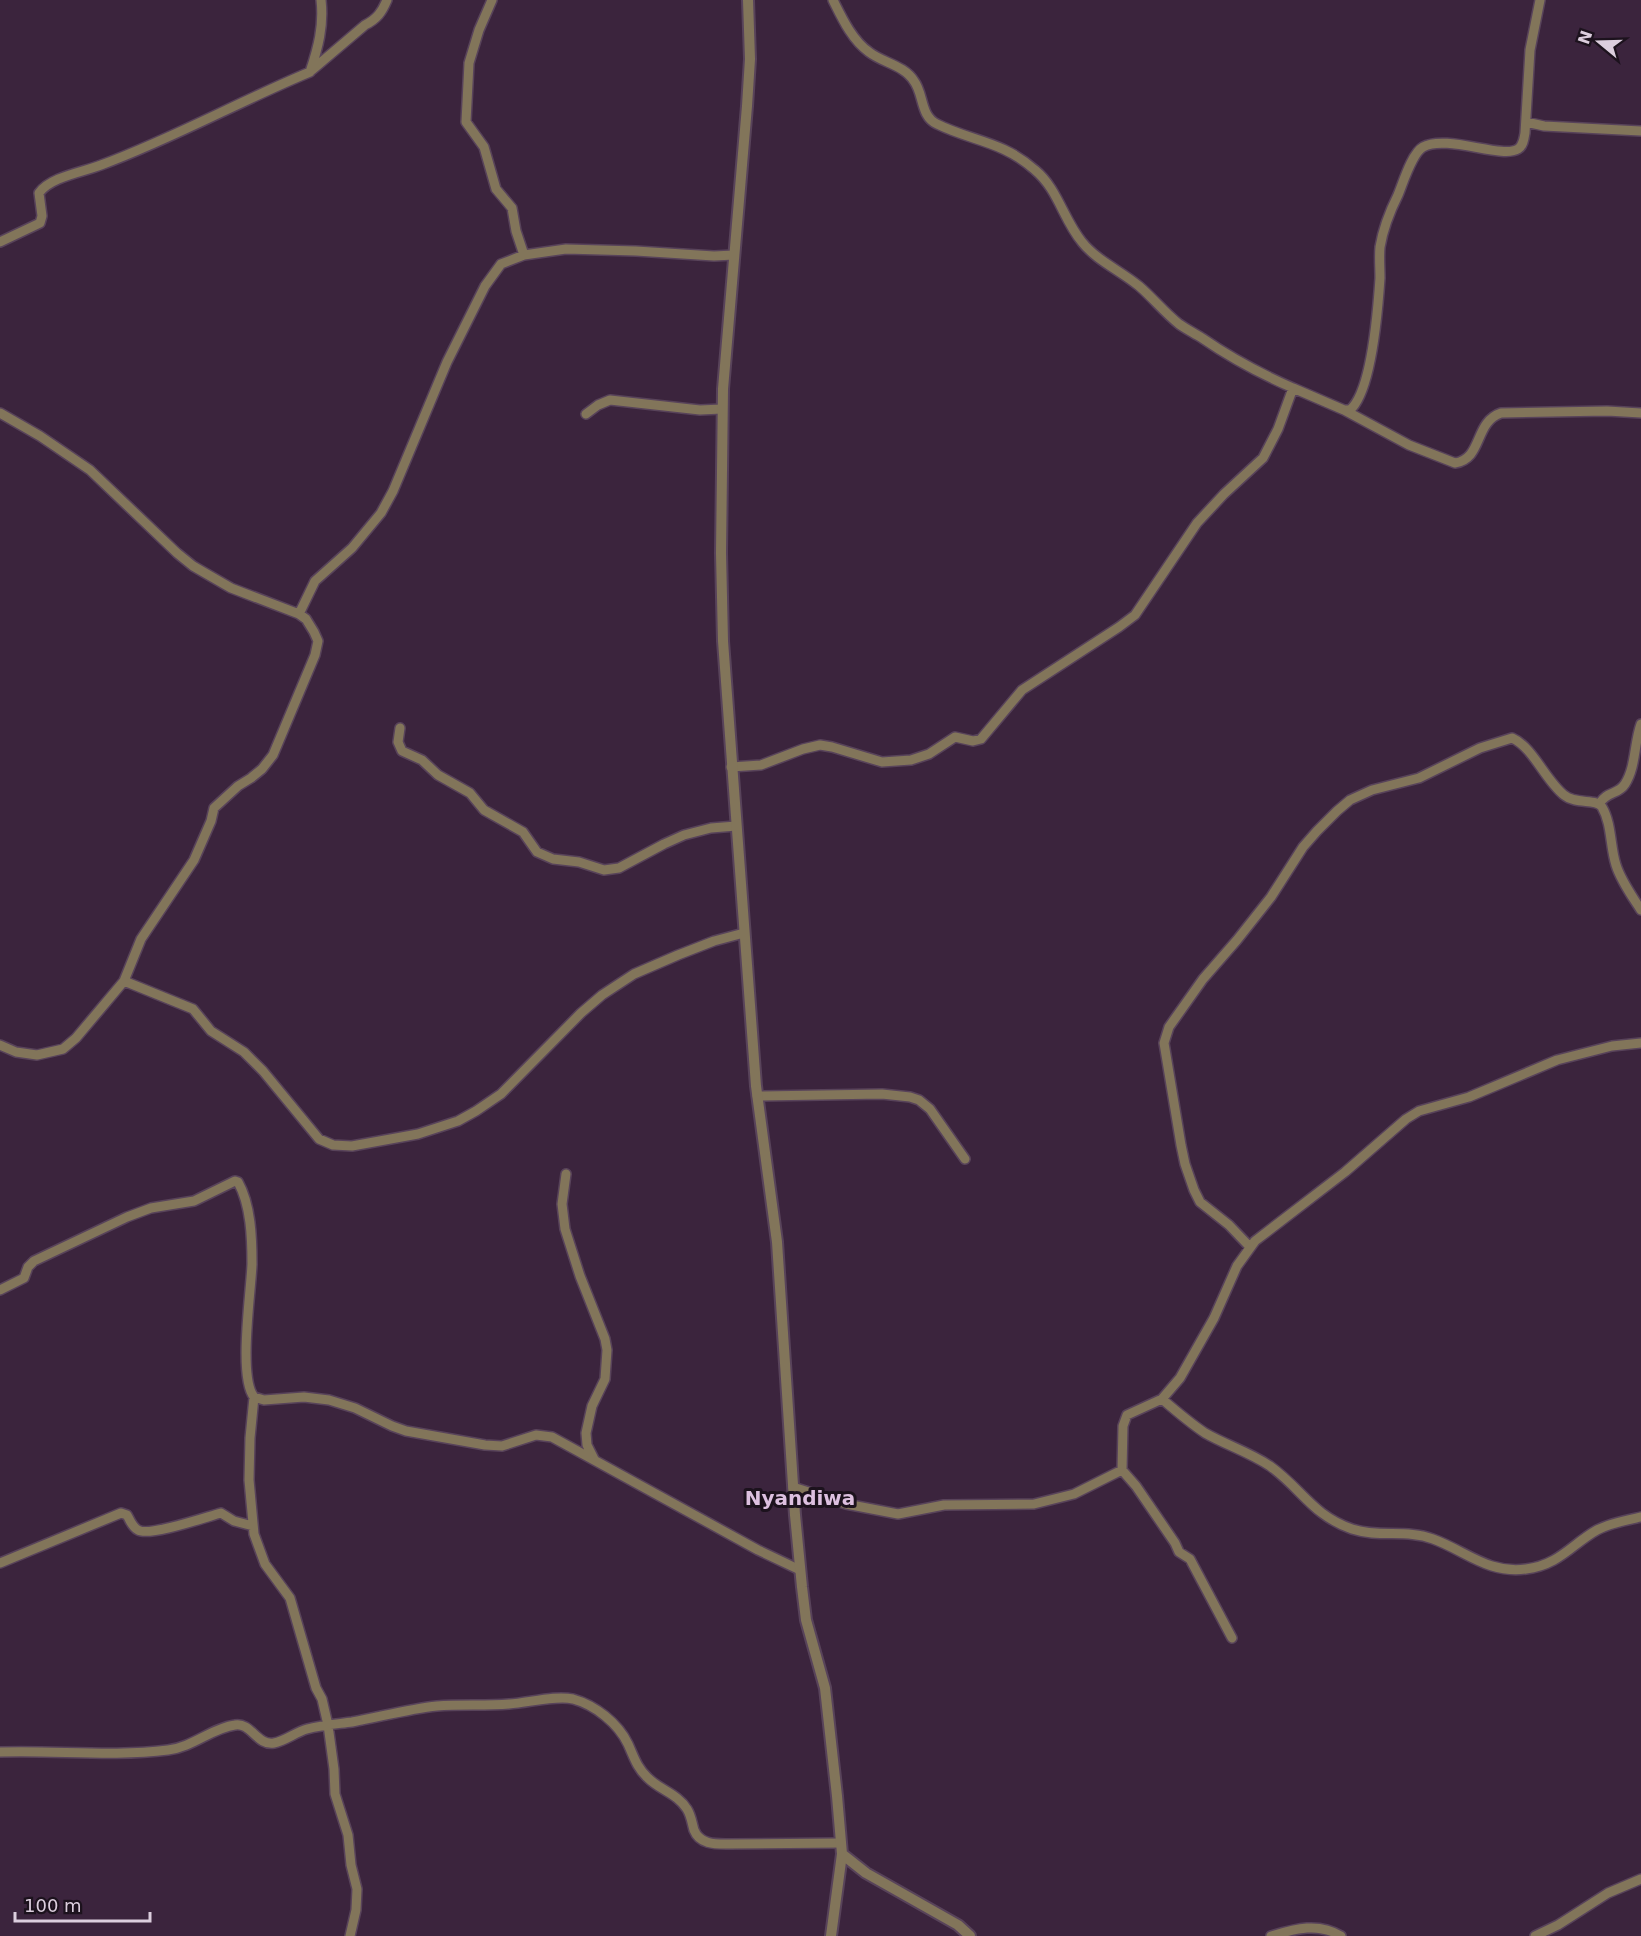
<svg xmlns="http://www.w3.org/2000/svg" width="1641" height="1936" font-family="'DejaVu Sans',sans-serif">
<rect width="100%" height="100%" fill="#3b243d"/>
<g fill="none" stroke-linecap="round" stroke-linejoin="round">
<defs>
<path id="minor" d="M492,0L479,30L469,63L466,122L484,147L496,189L512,208L516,231L524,255
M833,0C842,18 852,40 869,52C883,63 904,65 914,81C924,94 920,116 937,124C971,141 1003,141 1035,170C1058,189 1063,219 1082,242C1096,260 1121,271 1139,286C1153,298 1164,312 1179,324C1186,329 1194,333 1202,338C1231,358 1261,374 1293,388
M312,70L365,25C377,19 382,12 387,0
M1526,122L1544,126L1641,131
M0,242L40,223L42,216L39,193C50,177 83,172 101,165C172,139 240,101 310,72C318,48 324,26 321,0
M1344,410L1409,445L1455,463C1483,459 1474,422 1501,413L1607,411L1641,413
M0,413L40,436L90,470L177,553L193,566L231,588L299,614L306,619L314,632L318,641L315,655L273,755L262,769L251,778L238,786L214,808L211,821L194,860L141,939L124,981L76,1038L63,1049L37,1055L16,1052L0,1045
M586,414L598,405L610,400L700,410L722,409
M299,614L315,581L352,548L381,513L393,491L447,362L485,286L501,264L524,255L566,249L636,251L714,256L734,255
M400,728L398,742L402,751L422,760L438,775L470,793L484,810L523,832L537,852L553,859L579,862L604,870L619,868L664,844L684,835L711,828L736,826
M731,767L761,765L803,749L820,745L832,747L882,762L911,760L929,754L955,737L973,741L981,739L1022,690L1119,627L1135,615L1197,523L1224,494L1263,458L1278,429L1293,388L1344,410H1350C1372,391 1378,308 1380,278C1380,268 1379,257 1380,247C1383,229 1390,211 1398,195C1403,183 1412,153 1423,147C1446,134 1502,159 1518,149C1523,146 1524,139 1525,133L1530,50L1540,0
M1600,803C1607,791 1618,795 1625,784C1636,767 1634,743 1641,724
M124,981L193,1009L211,1031L244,1052L263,1071L319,1139L333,1145L352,1146L418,1134L458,1121L476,1111L501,1094L581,1013L602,995L634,974L678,955L714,941L744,933
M757,1096L882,1094L910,1097L919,1100L930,1109L965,1159
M566,1174L562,1204L565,1229L580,1276L605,1339L607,1350L605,1379L592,1406L586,1433L587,1445L594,1459
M1250,1247L1229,1225L1200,1202L1194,1190L1185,1164L1181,1145L1164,1043L1169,1027L1203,979L1237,940L1271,897L1303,847L1317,831L1337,811L1350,800L1372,790L1419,778L1480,748L1512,738C1533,747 1545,780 1564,795C1576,805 1597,798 1602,807C1612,824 1610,847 1616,865C1621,881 1632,896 1641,910
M0,1290L24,1278L28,1267L34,1261L127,1217L151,1208L194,1201L235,1181L238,1182C251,1205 252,1238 252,1264C251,1292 238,1377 254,1397L264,1400L304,1397L329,1400L355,1408L392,1426L406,1431L485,1445L502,1446L536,1435L552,1437L758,1550L800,1570
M254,1397L250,1438L249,1480L254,1534L265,1564L290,1598L316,1688L322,1699L328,1725L334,1769L335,1794L348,1835L351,1865L357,1889L356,1910L350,1936
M1162,1399C1176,1411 1190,1423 1205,1433C1226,1445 1249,1452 1270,1466C1302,1489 1312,1515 1352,1529C1379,1538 1407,1529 1433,1539C1466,1551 1488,1574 1526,1569C1559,1565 1572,1544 1597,1530C1610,1523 1627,1520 1641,1517
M1122,1470L1136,1486L1175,1543L1179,1552L1190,1559L1232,1638
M793,1487L846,1504L898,1514L944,1505L1034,1504L1074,1494L1122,1470L1123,1426L1127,1415L1162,1399L1180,1378L1214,1318L1237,1266L1255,1241L1345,1172L1406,1119L1419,1111L1469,1097L1557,1060L1612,1046L1641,1043
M0,1563L121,1513L127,1515C130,1520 132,1527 138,1530C149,1537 206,1517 221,1513L234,1521L253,1526
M0,1752C56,1750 112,1757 168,1750C193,1747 212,1728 235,1725C251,1722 257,1746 274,1743C285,1741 296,1732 307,1729C322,1725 337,1724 352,1722C380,1717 408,1709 437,1706C461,1704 485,1706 509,1704C528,1703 555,1695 573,1699C595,1705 618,1723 628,1744C634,1757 637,1768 648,1778C660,1790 678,1794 687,1809C691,1815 692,1823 694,1830C700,1845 716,1844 729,1844L841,1843
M1271,1936C1295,1929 1318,1922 1341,1936
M1535,1936L1558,1925L1608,1893L1641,1879"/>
<path id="tertiary" d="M748,0L750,59L747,106L723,389L721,553L723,641L756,1086L777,1242L795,1515L802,1587L806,1620L825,1688L837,1796L842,1854L831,1936
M842,1854L866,1873L958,1925L970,1936"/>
</defs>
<use href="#minor" stroke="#58435a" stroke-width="12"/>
<use href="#tertiary" stroke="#58435a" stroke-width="14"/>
<use href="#minor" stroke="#82755a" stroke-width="9"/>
<use href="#tertiary" stroke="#82755a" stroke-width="10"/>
</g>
<g text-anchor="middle" stroke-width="6" stroke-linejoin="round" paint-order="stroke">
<g font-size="20" font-weight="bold" fill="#ddc0e0" stroke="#1c121d">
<text x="800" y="1505">Nyandiwa</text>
</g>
</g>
<g transform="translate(1599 42) rotate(289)" stroke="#1c121d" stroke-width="4.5" paint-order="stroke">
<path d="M0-4.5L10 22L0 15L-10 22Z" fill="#dccede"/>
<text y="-9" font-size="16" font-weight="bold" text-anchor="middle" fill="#dccede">N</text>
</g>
<path d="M15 1912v9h135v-9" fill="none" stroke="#dccede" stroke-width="3"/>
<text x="24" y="1912" font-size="18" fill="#dccede" stroke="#1c121d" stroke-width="4.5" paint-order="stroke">100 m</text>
</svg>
